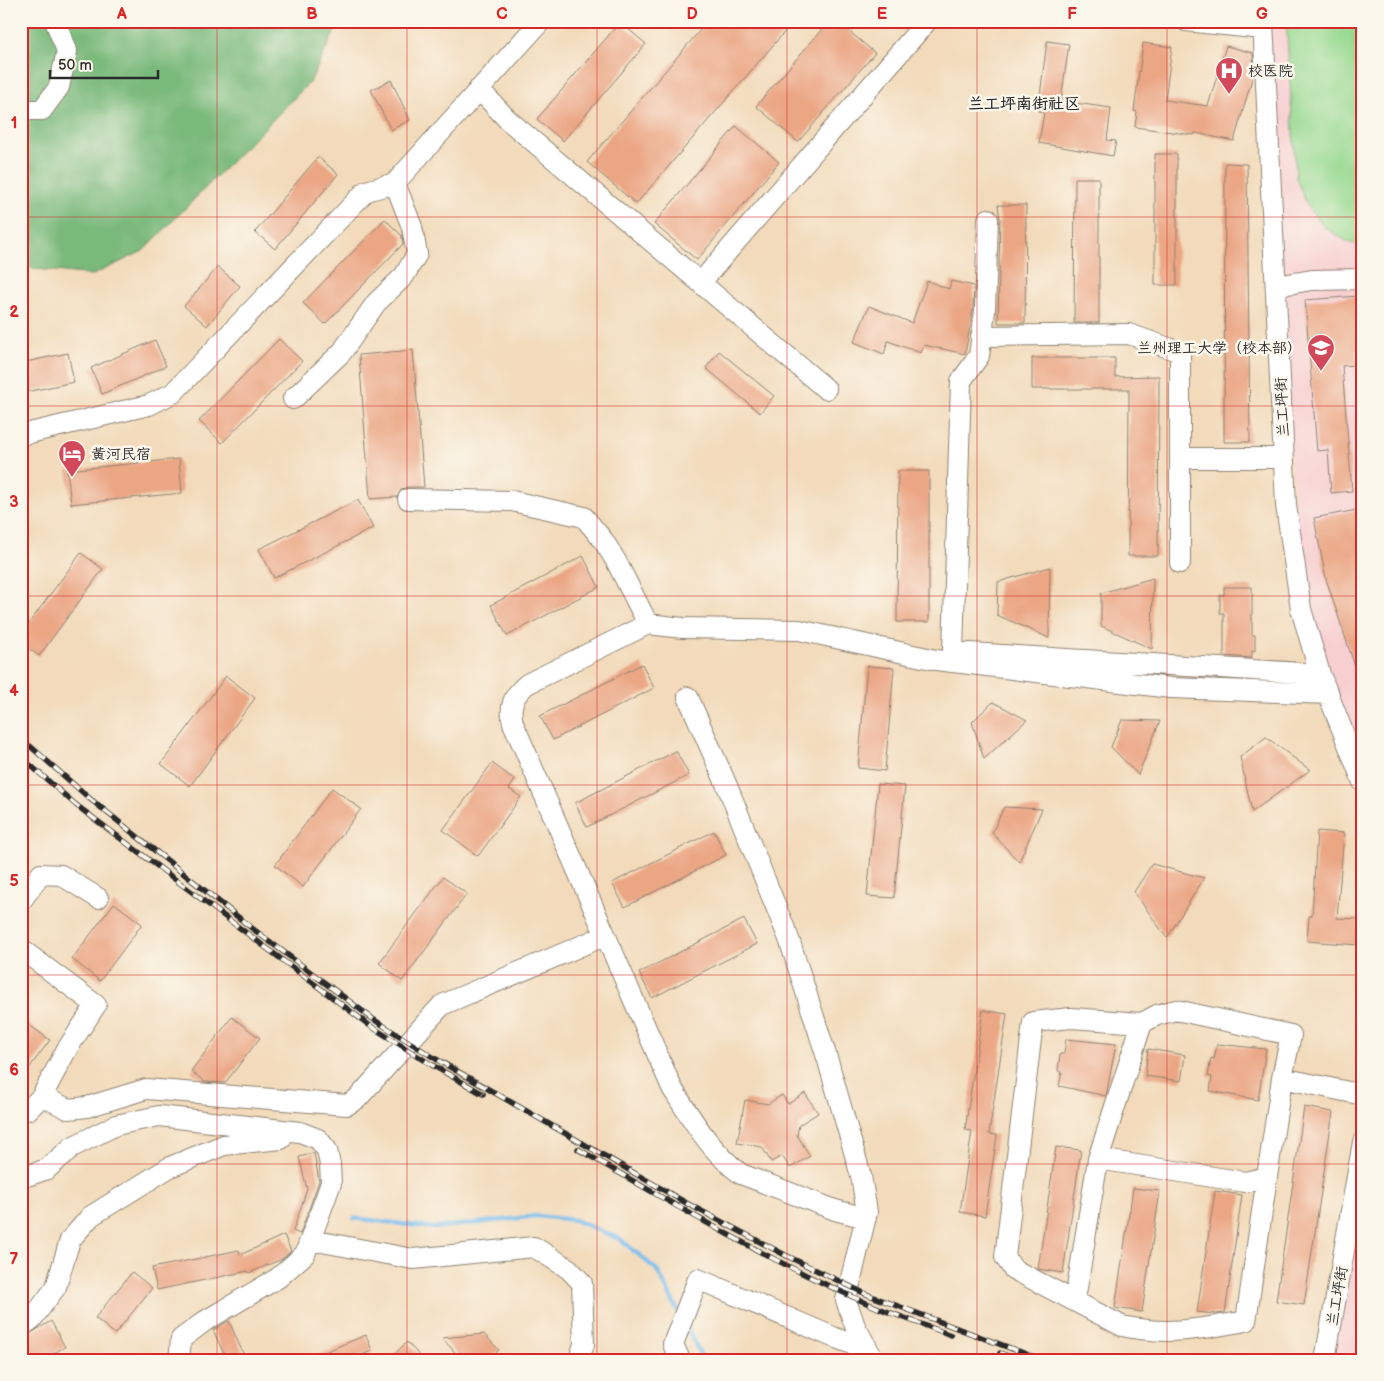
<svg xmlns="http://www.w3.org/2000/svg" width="1384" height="1381" font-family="'Balsamiq Sans','LXGW WenKai TC',sans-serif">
<rect width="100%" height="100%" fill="#fbf7ec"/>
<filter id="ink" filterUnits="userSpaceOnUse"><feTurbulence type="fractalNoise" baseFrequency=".02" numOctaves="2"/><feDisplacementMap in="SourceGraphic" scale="10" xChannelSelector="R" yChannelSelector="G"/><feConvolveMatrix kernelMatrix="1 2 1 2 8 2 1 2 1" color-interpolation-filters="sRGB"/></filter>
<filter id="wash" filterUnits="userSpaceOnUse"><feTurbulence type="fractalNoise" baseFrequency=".0096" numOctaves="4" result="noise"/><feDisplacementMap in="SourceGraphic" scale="20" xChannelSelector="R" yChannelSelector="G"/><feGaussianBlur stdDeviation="1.12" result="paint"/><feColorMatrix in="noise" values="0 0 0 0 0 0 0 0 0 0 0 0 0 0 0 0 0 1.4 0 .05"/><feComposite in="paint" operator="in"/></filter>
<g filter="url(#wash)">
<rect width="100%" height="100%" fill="#f2daba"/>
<path fill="#f7cfd1" d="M1263,21H1363V782L1301,609Z
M1363,1142V1360H1325Z"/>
<path fill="#97d990" stroke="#61825e" d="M1286,21H1363V246L1350,243L1325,228L1307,206L1296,178Z"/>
<path fill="#79b97a" stroke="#527252" d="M21,21H342L335,31L310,82L143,251L93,275L35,269L21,265Z"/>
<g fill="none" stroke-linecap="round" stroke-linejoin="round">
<path stroke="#74baeb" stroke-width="4.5" d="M354,1218L434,1228L537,1216L574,1220L620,1239L657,1270L678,1311
M687,1327L703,1360"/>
</g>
<g id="blocks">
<path fill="#eba684" d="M708,21H794L636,204L587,162Z
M829,21H837L875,53L798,142L756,106Z
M620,22L646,44L563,141L537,119Z
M1047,41L1069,44L1061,101L1111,108L1107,140L1116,141L1113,156L1039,143L1044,112L1038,111Z
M1143,43L1172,47L1165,100L1208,106L1226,46L1253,53L1254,72L1234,141L1195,133L1194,135L1135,127L1137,112L1134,111Z
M391,80L410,120L391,130L371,90Z
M736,126L779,162L697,260L654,224Z
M1155,154H1177V285H1155Z
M318,157L338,174L275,249L255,232Z
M1225,163L1247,164L1250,442H1224Z
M1075,178H1099V323H1074Z
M998,205H1026L1025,323H998L1000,219Z
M385,219L402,236L403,244L325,324L303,303Z
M218,267L240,286L207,326L184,306Z
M927,281L949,289L951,281L974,286L973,310L965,354L924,345L921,353L888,341L884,354L854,342L869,306L912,323Z
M1359,296L1363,350H1356L1357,365L1342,366L1352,491L1331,493L1328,450L1317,451L1305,300Z
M279,339L302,361L222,443L199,421Z
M155,340L166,366L102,394L91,368Z
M413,350L424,487H408L402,489L397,497L370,499L359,355Z
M719,351L774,396L760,413L706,368Z
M68,353L74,382L21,393V363Z
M1032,358H1115V377L1159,376L1158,556H1128L1129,389H1032Z
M179,459L182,493L71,504L67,470Z
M898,471H929V622H897Z
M358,500L373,528L274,578L259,549Z
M1357,510L1358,524L1363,523L1361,685L1326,579L1314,518Z
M81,553L103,569L39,656L21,643V634Z
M583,556L599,587L507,636L491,605Z
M1050,567L1049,638L997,615L998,582Z
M1153,578L1152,649L1101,626V593Z
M1224,587H1252V635H1255V651H1252V658L1224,656V613H1220V595H1224Z
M642,664L654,688L553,740L540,716Z
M867,666L894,668L885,771L858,768Z
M226,676L255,698L190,786L161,764Z
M993,702L1027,720L984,759L972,722Z
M1122,720L1160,721L1138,775L1111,747Z
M1266,737L1310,770L1252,812L1240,757Z
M676,751L689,775L587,827L575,803Z
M492,763L515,780L509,789L521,797L478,856L443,830Z
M878,784L905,786L894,898L867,896Z
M332,788L361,809L303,887L275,865Z
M1004,807L1042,809L1019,862L992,833Z
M714,831L726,855L625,907L612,883Z
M1317,831L1344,833L1337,918L1360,919L1358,945L1307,941L1309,916H1312Z
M1152,864L1204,878L1167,938L1134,892Z
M443,877L467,894L402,981L379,963Z
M114,903L142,924L100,981L72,959Z
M744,919L757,944L652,998L639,973Z
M983,1010L1007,1014L989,1134L997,1135L985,1216L960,1212L972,1131L965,1130Z
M232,1017L260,1038L225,1083L205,1082L191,1071Z
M21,1019L50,1040L21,1079Z
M1066,1039L1116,1044L1106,1096L1059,1086L1062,1072L1058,1071L1060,1054H1064Z
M1217,1044L1266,1049L1258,1100L1210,1091L1212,1077L1208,1076L1211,1058L1214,1059Z
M1148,1049L1185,1055L1181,1081L1145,1076Z
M805,1093L818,1113L799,1125L797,1135L810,1156L790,1168L782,1156L771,1162L762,1147L737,1143L745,1100L768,1104L782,1095L788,1104Z
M1304,1107L1333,1112L1304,1305L1276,1301Z
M1056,1147L1081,1150L1063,1273L1038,1269Z
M314,1153L319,1181L300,1234L293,1231L307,1189L299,1157Z
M1133,1188L1160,1191L1142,1312L1115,1308Z
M1215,1191L1242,1195L1225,1313L1215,1314L1197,1312Z
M284,1235L291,1251L282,1259L249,1273L248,1271L157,1290L152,1268L239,1250L240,1255Z
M132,1272L152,1288L115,1334L95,1318Z
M51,1321L65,1347L42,1360H21V1339Z
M229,1321L246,1360H227L213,1330Z
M484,1334L499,1350L488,1360H462L442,1338Z
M366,1335L372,1351L349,1360H305Z
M407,1342L423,1360H388Z"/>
</g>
</g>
<g filter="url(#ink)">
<use href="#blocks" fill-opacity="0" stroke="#8e8272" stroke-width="1"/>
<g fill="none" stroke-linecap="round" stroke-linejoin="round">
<defs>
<path id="minor" d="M1186,21L1263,29
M1263,21L1286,505L1301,609L1320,674L1363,782
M479,89L508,120L826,389
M21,110H42L59,87L67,51L55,21
M988,219L985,311L979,356L961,381L953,652L1320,674
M701,282L927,21
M1276,286L1312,280L1363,279
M981,336L1129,334L1180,352V563
M293,399L342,352L376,303L404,276L417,254L412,227L395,183
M21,435L149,405L173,393L366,191L395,183L541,21
M1180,458H1284
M408,499L512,501L584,517L603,540L616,561L648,624L683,628L799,630L936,660L1171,688L1329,694
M648,624L527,684C513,696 509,706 513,723L672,1088C691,1118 711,1152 741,1174L835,1210L866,1218
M688,697L728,788L789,939L828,1061L861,1176L867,1212L846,1300L855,1326L874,1360
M21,901L41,874L61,875L98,898
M21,949L96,1005L67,1049L42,1096L28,1110L21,1109
M1142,1023L1071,1018L1033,1022L1005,1257L1013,1269L1122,1326C1169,1336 1199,1329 1246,1321L1267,1177
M42,1096L68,1109L87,1107L146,1089L347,1105L357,1099L442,1005L604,936
M1098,1159L1245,1182L1267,1177L1282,1078L1363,1095
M21,1178L47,1169L72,1147L116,1125L159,1116L300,1132L318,1139L327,1150L330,1165L331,1183L305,1254L278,1278L205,1321L181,1339L179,1360
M311,1240L413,1259L534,1247L569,1269L582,1283L584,1344L579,1360
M1075,1300L1098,1159L1142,1023L1157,1015L1176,1010L1291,1035L1282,1078
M21,1327L32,1319L56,1287L70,1240L91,1216L170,1167L224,1145L281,1139
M680,1360L673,1344L698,1279L833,1337L868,1350
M1325,1360L1363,1142"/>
</defs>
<use href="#minor" stroke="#8e8272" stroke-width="22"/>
<use href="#minor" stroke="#fff" stroke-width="20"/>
<defs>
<path id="rail" d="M21,738L89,798L253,929L373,1019L436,1059L688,1204L787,1256L866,1294L1042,1360
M21,757L76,805L369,1025L432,1065L483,1094
M578,1149C671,1203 764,1258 862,1301C891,1314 922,1324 951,1335
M1000,1353L1019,1360"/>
</defs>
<use href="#rail" stroke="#2b2b2b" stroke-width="5.5"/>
<use href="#rail" stroke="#fbf7ec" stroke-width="4" stroke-dasharray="11" stroke-linecap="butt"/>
</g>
</g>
<path fill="none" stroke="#d62828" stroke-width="1" stroke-opacity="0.55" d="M217,21V1360M407,21V1360M597,21V1360M787,21V1360M977,21V1360M1167,21V1360M21,217H1363M21,406H1363M21,596H1363M21,785H1363M21,975H1363M21,1164H1363"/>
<defs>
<symbol id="hospital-pin" viewBox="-11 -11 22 30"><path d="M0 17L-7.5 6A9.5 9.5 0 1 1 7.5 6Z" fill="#d1495b" stroke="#fbf7ec"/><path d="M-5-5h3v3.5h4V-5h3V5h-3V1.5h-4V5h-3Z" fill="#fff"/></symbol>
<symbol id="university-pin" viewBox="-11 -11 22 30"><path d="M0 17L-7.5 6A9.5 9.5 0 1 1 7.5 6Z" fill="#d1495b" stroke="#fbf7ec"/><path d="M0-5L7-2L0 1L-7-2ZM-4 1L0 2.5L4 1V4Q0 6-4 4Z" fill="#fff"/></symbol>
<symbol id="hotel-pin" viewBox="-11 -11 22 30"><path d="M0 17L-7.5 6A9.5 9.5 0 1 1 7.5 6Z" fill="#d1495b" stroke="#fbf7ec"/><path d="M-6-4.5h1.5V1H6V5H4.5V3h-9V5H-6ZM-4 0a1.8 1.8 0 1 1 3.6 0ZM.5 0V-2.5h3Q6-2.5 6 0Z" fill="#fff"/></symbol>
</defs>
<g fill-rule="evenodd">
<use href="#hospital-pin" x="1213" y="55" width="32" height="43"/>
<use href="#university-pin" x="1305" y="332" width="32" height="43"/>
<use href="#hotel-pin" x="56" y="438" width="32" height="43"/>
</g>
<g text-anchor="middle" stroke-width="5" stroke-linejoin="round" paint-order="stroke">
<g font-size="15" fill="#2b2b2b" stroke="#fbf7ec" text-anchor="start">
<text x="1248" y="76">校医院</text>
<text x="1302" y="353" text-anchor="end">兰州理工大学（校本部）</text>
<text x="91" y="459">黄河民宿</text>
</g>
<g font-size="15" fill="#2b2b2b" stroke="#fbf7ec">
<text transform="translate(1282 407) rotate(-93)" y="5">兰工坪街</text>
<text transform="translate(1337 1296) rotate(-80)" y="5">兰工坪街</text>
</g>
<g font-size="16" font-weight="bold" fill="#2b2b2b" stroke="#fbf7ec">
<text x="1024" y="109">兰工坪南街社区</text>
</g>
</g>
<rect width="1384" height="1381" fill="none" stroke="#fbf7ec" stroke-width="55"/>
<path d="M50 70v8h108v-8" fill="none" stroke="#2b2b2b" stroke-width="2.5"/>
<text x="58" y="70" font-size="15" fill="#2b2b2b" stroke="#fbf7ec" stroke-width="4" paint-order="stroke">50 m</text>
<rect x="28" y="28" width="1328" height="1326" fill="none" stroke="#d62828" stroke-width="2"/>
<g font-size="16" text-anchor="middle" font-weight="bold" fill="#d62828">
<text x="122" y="19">A</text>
<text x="312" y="19">B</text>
<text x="502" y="19">C</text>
<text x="692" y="19">D</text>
<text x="882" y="19">E</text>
<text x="1072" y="19">F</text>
<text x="1262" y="19">G</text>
<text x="14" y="128">1</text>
<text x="14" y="317">2</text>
<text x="14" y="507">3</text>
<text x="14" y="696">4</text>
<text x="14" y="886">5</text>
<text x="14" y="1075">6</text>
<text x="14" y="1264">7</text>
</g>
</svg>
